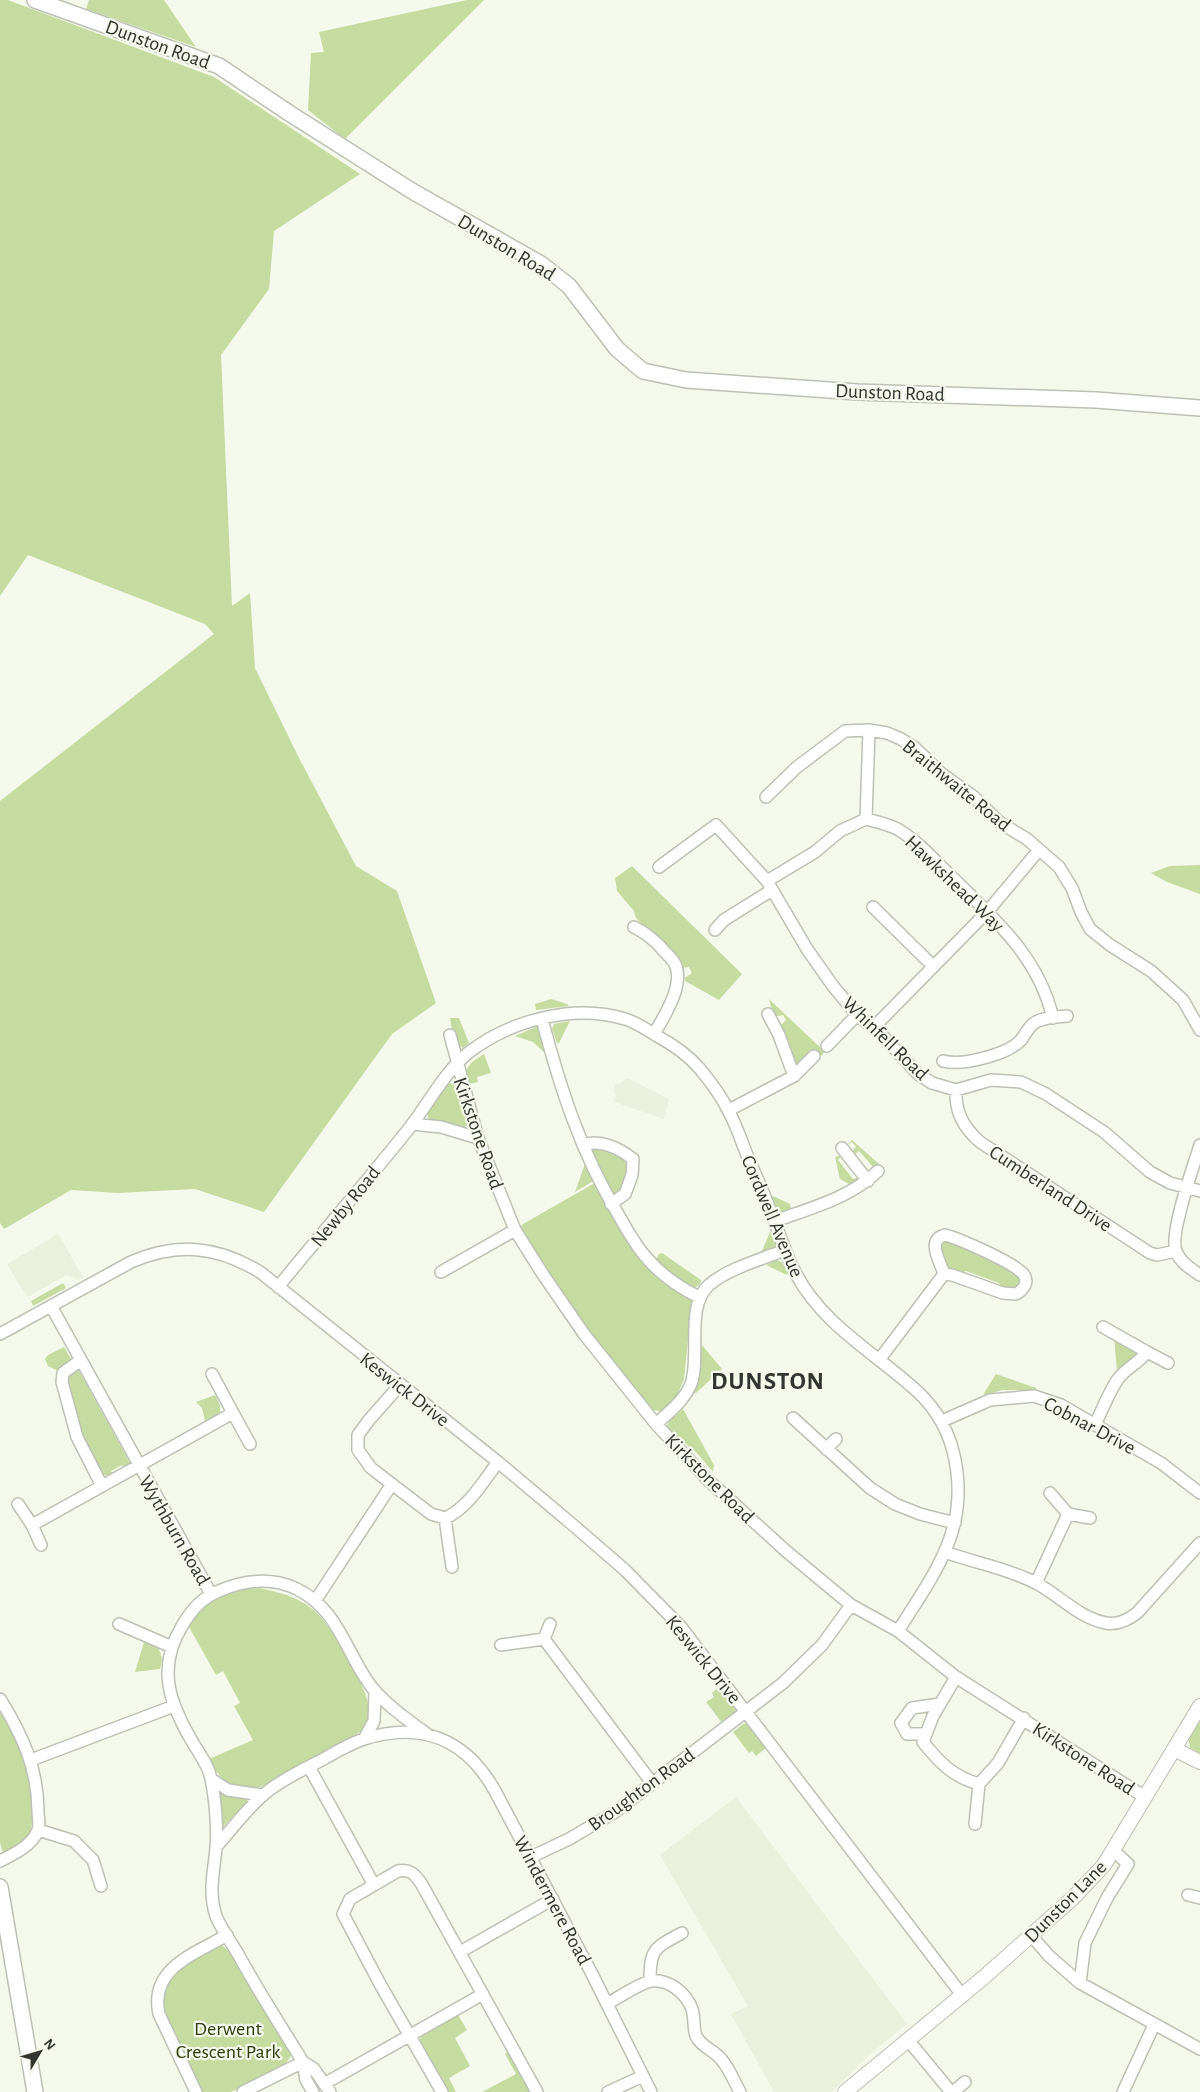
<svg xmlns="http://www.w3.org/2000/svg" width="1200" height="2092" font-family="'Alegreya Sans',sans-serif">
<rect width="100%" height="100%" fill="#f4f9ec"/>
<path fill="#e9f0dc" d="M627,1078L669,1099L664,1119L614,1102L616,1094L614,1092L616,1083L619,1084Z
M58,1234L83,1277L77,1280L67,1275L27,1297L7,1264Z
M736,1797L907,2024L869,2055L832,2092H774L731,2014L748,2006L660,1855Z"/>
<path fill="#c6db9f" d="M0,0H8L214,77L360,174L274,231L269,289L221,355L232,606L250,593L255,668L298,756L356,866L397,891L436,1003L392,1034L264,1212L195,1189L117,1193L71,1190L4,1229L0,1223V801L214,634L205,624L28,555L0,596Z
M89,0H164L196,47L86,9Z
M467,0H484L345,139L308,110L311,53L324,52L319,32Z
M1200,865V894L1167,882L1151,873L1170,866Z
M632,866L742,974L719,1000L685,981V978L692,973L689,967L681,968L674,955L636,918L634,911L617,891L615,878Z
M551,999L567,1004L569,1006L536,1010L535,1004Z
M769,999L825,1052L821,1056L811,1050L796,1065L780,1026L786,1020L783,1015L774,1017Z
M450,1018H459L469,1043L463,1048L458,1045L453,1035Z
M570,1021L559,1043H557L552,1029L554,1024Z
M536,1027H539L547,1055L533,1042L515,1036Z
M484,1054L491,1073L477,1077L478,1082L470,1084L466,1070L472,1062Z
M452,1083L457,1088L467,1124L464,1128L429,1120L427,1111L448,1084Z
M852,1140L879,1164L875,1169L859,1151L853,1156L850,1153L856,1147L852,1142L846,1146Z
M593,1147L625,1159C628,1170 626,1185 617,1194H613L591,1148Z
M842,1155L838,1160L853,1179L859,1177L860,1180L849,1184L840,1179L835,1157Z
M586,1161L595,1180L575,1192Z
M593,1184H595L614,1215L692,1301L684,1379L676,1398L661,1411L652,1410C604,1352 560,1293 520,1228L523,1224Z
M773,1196L790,1204L791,1209L780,1212L776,1209L771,1197Z
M770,1232L773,1233L778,1246L777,1249L761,1253Z
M946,1240L1010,1271L1015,1272L1020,1278V1282L1014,1288L1002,1287L999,1283L966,1271L960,1274L950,1270L939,1246Z
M662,1253L701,1280V1283L695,1288L672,1274L656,1260L659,1254Z
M776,1260L782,1262L788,1273L787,1275L766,1265Z
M63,1283L66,1288L33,1306L31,1301Z
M1114,1335L1138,1353V1356L1117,1372Z
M701,1344L722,1369L696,1393L693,1392L699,1377Z
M64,1347L72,1361L62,1373L48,1366L45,1359L48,1355Z
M76,1371H79L130,1463L128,1467L124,1469L122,1465L111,1471L113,1474L110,1476L100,1474L81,1436L66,1380L72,1372Z
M996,1374L1036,1388V1390H1003L985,1395L984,1393Z
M215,1395L220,1405V1412L208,1421H205L202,1408L196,1402Z
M683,1409L714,1465L713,1472L695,1451L669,1431L667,1426L669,1421Z
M259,1588C279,1592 295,1596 311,1608C331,1622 369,1689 370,1713C370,1717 367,1723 365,1727C358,1737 274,1783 260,1787C256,1788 249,1789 245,1789C227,1789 216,1773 209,1759L253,1740L234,1706L240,1703L223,1671L216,1675L189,1627C208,1597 225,1591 259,1588Z
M144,1642L159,1649L162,1659L160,1669L135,1672Z
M720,1686L736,1709L735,1713L722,1723L706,1702L714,1697L712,1693Z
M0,1709C7,1722 15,1734 20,1747C28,1767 40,1817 28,1835C23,1844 13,1848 3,1853L0,1843Z
M1200,1719V1753L1190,1748L1188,1737Z
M747,1723L766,1748L756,1756L752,1751L749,1753L733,1732L743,1724Z
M218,1791L248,1800L223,1827Z
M217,1945L223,1946L233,1955L292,2054L284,2066L231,2092H200L159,2001L175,1971Z
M458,2015L467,2030L455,2038L470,2066L449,2078L456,2092H446L418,2042L423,2034Z
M508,2052L530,2092H482L516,2074L505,2054Z"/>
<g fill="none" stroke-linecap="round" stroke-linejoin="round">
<defs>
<path id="minor" d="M766,797L797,767L845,731L869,730L887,733L901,739L915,748L942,774L974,797L999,822L1027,839L1059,867L1072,888L1081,912L1090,929L1110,945L1151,971L1183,1000L1200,1030
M866,819L869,730
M659,867L716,825L767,881L807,949L833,986L857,1015L881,1034L918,1074L932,1083L956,1090L991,1080L1021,1082L1046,1094L1104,1132L1150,1172L1170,1183L1200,1191
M767,881L815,852L840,831L866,819C877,822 889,824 899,830C919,842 936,862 953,878C996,921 1038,956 1053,1018
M873,907L933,966
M634,927C646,933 656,941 665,952C668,955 673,960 675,964C685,984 664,1017 654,1034
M715,930L724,920L772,890
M768,1014L779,1035L794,1076
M542,1019C560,1087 581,1153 618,1214C626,1228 634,1243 645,1256C660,1274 678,1287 699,1297
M874,1027L987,912L1039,850
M450,1035L478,1138L515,1230L542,1273L584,1334L656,1424L708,1480L786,1551L851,1605L898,1631L956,1677L1145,1797
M827,1046L857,1015
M943,1061C962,1066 1007,1055 1021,1040C1025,1035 1028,1028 1033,1024C1041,1017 1057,1017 1067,1016
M956,1090C955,1113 964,1128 980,1142L1150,1253L1157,1255L1176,1251
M729,1110L794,1076L814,1056
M412,1124L441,1127L478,1138
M583,1145C600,1139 619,1148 633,1159L632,1175L625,1194L611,1204
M1200,1145C1194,1165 1169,1234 1176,1251C1180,1262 1191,1269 1200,1275
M842,1148L868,1181
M775,1221C811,1208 850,1198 878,1171
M441,1272L515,1230
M278,1287C322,1233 368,1180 411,1126C429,1102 445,1072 468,1053C509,1021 573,1003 625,1019C636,1022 647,1030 657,1036C674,1045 688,1055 700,1069C710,1081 721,1096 728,1110C736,1124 741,1140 747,1155C757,1178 767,1200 775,1223C782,1241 787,1258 796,1274C822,1323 870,1350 910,1385C931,1402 946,1424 953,1451C972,1526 936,1571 898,1631
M51,1306L211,1594
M1103,1327L1147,1352
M0,1334L131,1262C178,1242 217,1246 260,1272L498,1462L573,1525L625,1570L681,1627L962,1995
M81,1360L63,1373L62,1382L77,1437L102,1486
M879,1360L944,1274L952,1275L1003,1293L1016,1294C1023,1290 1029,1283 1024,1275C1017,1264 960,1239 945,1235C926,1240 940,1261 944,1274
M400,1385L369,1420L358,1435V1450L371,1468L431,1514L445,1518C468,1508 483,1482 498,1462
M233,1413L250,1444
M793,1418L870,1488L895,1504L920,1514L955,1523
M942,1421L990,1400L1034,1396L1061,1405L1161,1463L1200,1493
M656,1424C669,1412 684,1401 691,1384C701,1356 685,1306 709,1285C727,1269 762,1259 785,1250
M1095,1425C1102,1410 1109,1392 1118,1379C1126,1368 1139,1363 1147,1352L1168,1363
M826,1449L836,1439
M18,1504L32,1525L41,1545
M1068,1514L1090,1518
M445,1518L452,1567
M32,1525L233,1413L212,1374
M945,1552C975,1563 1007,1568 1036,1583C1059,1595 1079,1618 1106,1623C1117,1625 1128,1620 1137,1613L1200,1543
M1036,1583L1068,1514L1050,1493
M315,1601L392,1484
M119,1624L172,1647
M544,1639L652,1783
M501,1645L544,1639L550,1624
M956,1677L933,1716L923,1742C939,1762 953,1777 979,1784L998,1763L1024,1718
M0,1699C22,1734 38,1769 38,1811C38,1816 40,1825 38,1830C32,1846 14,1854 0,1861
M926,1734H907L901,1723L912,1708L940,1704
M364,1739L374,1721L375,1691
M31,1760L174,1706
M309,1767L374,1885
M211,1779L228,1790L262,1795
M975,1824L979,1784
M38,1830L74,1841L93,1860L101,1886
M216,1847C231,1830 245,1811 262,1796C275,1784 303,1769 320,1761C334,1753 349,1744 364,1739C421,1721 466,1739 495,1791L591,1972L651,2092
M531,1857L569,1839L615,1812L783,1683L822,1645L851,1605
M1188,1895L1200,1898
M1031,1935L1049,1956L1080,1983L1200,2049
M460,1952L553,1899
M650,1981C650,1949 654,1948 682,1933
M1080,1983L1085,1943L1107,1898L1128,1864L1114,1851
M607,2004C616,1999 642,1982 651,1981C669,1979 686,1993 692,2009C695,2018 693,2028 696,2036C701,2047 714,2050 721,2059C729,2068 734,2081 740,2092
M908,2040L951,2092
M324,2084L483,1994
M196,2092L159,2014C149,1968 195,1954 227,1935
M243,2092L303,2062L306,2080L313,2092
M330,2092L314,2069L303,2062C281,2026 258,1991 238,1954C231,1942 221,1929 216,1916C208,1892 214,1871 216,1848C218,1830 215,1797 211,1779C209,1766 200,1755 193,1743C170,1704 156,1669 182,1626C190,1612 203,1597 219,1591C244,1580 272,1577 297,1589C341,1611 346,1656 374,1690C389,1707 409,1721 427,1734
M442,2092L380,1984L343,1914L350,1899L398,1871C409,1869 414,1873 421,1883L537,2092
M608,2092L643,2076
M953,2092L965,2082
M1123,2092L1154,2025"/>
<path id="tertiary" d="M1174,1749L1200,1762
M845,2092L983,1978L1073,1898L1104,1865L1200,1706"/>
<path id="secondary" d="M35,0L219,66L289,113L412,191L541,264L569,286L617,349L643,371L686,380L857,392L1096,400L1200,408
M0,1887L35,2092"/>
</defs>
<use href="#minor" stroke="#bcc1b4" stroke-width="14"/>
<use href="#tertiary" stroke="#bcc1b4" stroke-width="16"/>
<use href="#secondary" stroke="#bcc1b4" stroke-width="18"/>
<use href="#minor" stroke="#fff" stroke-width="11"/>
<use href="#tertiary" stroke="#fff" stroke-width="14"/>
<use href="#secondary" stroke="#fff" stroke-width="15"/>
</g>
<g text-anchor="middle" stroke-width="4.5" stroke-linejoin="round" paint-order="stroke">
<g font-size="20" fill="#333530" stroke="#f4f9ec">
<text transform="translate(158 44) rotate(20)" y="7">Dunston Road</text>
<text transform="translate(507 247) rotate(31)" y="7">Dunston Road</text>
<text transform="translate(890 392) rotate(2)" y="7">Dunston Road</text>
<text transform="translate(957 785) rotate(39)" y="7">Braithwaite Road</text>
<text transform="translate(955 883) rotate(44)" y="7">Hawkshead Way</text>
<text transform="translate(886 1038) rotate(44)" y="7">Whinfell Road</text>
<text transform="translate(479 1133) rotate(71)" y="7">Kirkstone Road</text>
<text transform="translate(1051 1188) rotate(33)" y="7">Cumberland Drive</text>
<text transform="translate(345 1206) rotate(-51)" y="7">Newby Road</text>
<text transform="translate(773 1216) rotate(67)" y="7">Cordwell Avenue</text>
<text transform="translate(405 1389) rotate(38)" y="7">Keswick Drive</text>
<text transform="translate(1090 1425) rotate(28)" y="7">Cobnar Drive</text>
<text transform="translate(710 1478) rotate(45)" y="7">Kirkstone Road</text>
<text transform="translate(175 1530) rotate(60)" y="7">Wythburn Road</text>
<text transform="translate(704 1659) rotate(51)" y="7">Keswick Drive</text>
<text transform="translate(1084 1758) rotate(33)" y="7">Kirkstone Road</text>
<text transform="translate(641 1789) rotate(-36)" y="7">Broughton Road</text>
<text transform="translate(553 1900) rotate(62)" y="7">Windermere Road</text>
<text transform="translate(1065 1901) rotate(-45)" y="7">Dunston Lane</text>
</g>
<g font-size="20" fill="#2f3d0c" stroke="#f4f9ec">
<text x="228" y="2035">Derwent<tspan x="228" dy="23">Crescent Park</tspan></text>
</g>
<g font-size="25" font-weight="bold" letter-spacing="1" fill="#333530" stroke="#f4f9ec">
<text x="768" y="1389">DUNSTON</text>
</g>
</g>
<g transform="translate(40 2052) rotate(52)" stroke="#f4f9ec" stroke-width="4" paint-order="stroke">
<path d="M0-4L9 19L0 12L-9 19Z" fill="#333530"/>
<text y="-8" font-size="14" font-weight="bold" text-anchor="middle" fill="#333530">N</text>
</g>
</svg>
